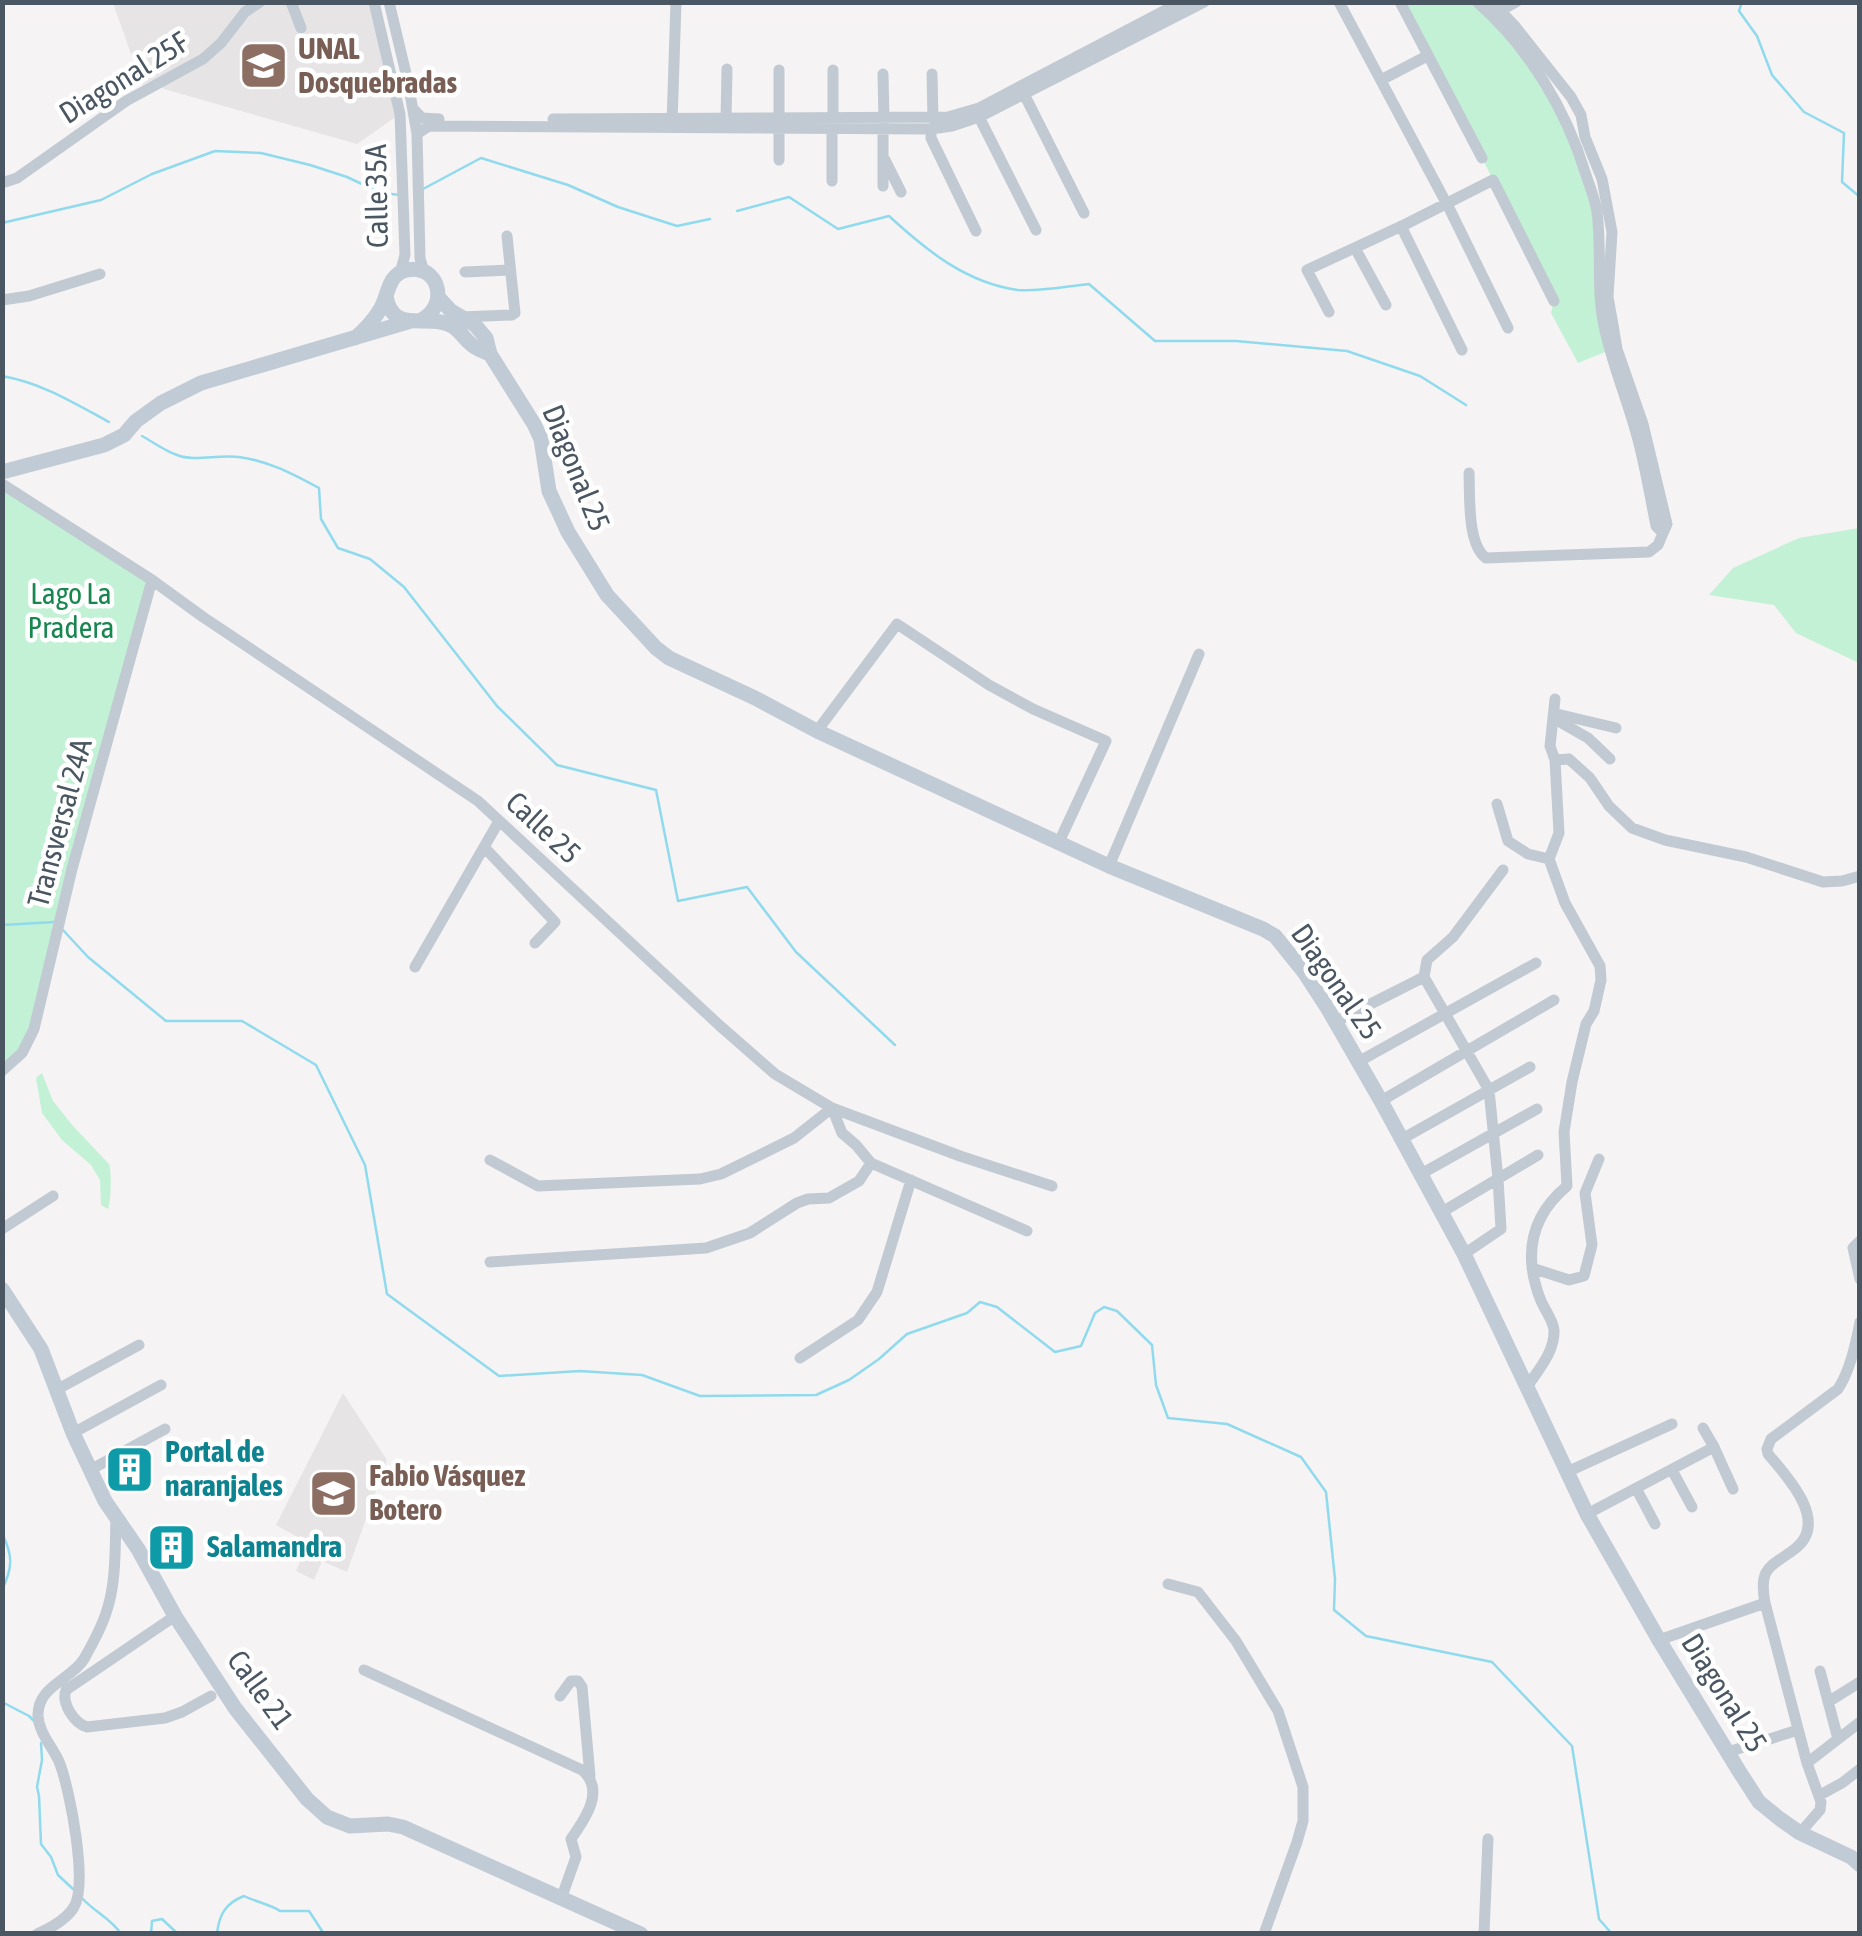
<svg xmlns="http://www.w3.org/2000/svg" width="1862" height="1936" font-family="'Asap Condensed',sans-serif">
<rect width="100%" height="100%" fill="#f5f3f3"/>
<path fill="#e6e4e5" d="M113,3H374L400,114L357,144L164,89L158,78L142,85Z
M343,1393L387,1460L347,1572L322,1561L314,1580L296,1571L308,1543L276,1525Z"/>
<path fill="#c3f1d5" d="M1400,3H1477L1554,98L1597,209L1610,350L1578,363L1551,313L1554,300L1482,158Z
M3,484L152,580L34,1029L3,1071Z
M1859,528V663L1796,633L1774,605L1709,595L1733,568L1799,538Z
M42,1073L53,1101L73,1126L109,1164C112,1171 111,1203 108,1209L101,1205L100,1180L91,1165L62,1140L42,1113L36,1078Z"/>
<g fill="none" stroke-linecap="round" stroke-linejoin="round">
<path stroke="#90daee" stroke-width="2.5" d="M1742,2L1739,11L1757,36L1772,75L1804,112L1844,133L1842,182L1860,197
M423,189L481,158L568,185L618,207L677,226L710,219
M737,211L789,197L838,229L889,216C926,250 966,283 1018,290C1038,292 1068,286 1089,284L1155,341H1236L1347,351L1420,376L1466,405
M2,223L101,200L152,174L215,151L261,153L310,165L347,177L381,193L401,195
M2,376C42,383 74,403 109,422
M142,436C153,442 165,451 177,455C194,462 219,454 239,457C269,461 293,474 319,488L321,519L338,548L370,559L404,587L497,706L557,765L656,790L678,901L747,887L796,952L895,1045
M2,925L54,922
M62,929L88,957L166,1021H242L316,1065L365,1165L387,1294L499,1376L580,1371L642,1375L700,1396L816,1395L849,1380L879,1359L907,1334L967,1313L980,1302L997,1307L1055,1352L1081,1346L1095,1313L1104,1307L1117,1311L1152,1345L1156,1385L1168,1418L1227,1424L1301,1457L1326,1492L1335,1579L1334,1610L1366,1636L1492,1662L1572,1746L1599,1919L1612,1934
M2,1533C13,1556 13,1567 2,1590
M2,1702L29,1716L35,1722
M41,1743L42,1760L37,1787L39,1796L41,1844L51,1857L58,1875L73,1889
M82,1898C93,1911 112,1919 121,1934
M151,1934L152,1921L162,1919L178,1934
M217,1934C219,1914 226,1903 244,1896C254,1901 274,1906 280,1911H309L324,1934"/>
<path stroke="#c1cad2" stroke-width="11" d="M291,2L301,28
M374,2L400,114L405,255L400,273
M389,2L408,82L417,134L420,258L424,272
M1339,2L1450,210L1508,328
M1400,2L1482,158
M1477,2C1529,48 1566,109 1586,175C1590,187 1595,199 1597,212C1602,250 1596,288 1604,326C1612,364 1627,399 1637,436C1645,465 1650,496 1656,526L1663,533L1667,524L1643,424L1617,349L1613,325L1608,297L1612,232L1602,179L1585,137L1581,115L1571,97L1514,25L1492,2
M1500,11L1516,2
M779,70V119
M883,74L884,119
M932,74L933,119
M1381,80L1427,56
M1024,94L1084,213
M414,110L422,118L439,119
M979,117L1036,230
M553,119L948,117L979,108L1181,2
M726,119L727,69
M833,119V70
M672,123L676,2
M931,129V138L976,231
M417,134L429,126L931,129L952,126L979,117L1204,2
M779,160V128
M885,160L901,192
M832,181V128
M2,183L17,178L126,101L203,59L221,43L245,12L260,2
M883,186V128
M1401,226L1462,350
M1355,248L1386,305
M465,272L510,270
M2,300L29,296L100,274
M1329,312L1307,270L1406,224L1493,180L1554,301
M461,317L512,315L515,313L507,236
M1469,473C1470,496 1467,544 1486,558L1649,552L1658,545L1663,533
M2,484L152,580L203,617L478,801L719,1025L775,1074L832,1108L960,1156L1052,1186
M1557,714L1616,728
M1553,718L1588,738L1610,759
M817,731L897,624L989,685L1033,709L1106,741L1059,842
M1555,760L1569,759L1590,778L1609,806L1632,828L1665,840L1746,857L1823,882L1842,881L1860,876
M1497,804L1508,841L1528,854L1549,859
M484,847L555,922L535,943
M1109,866L1199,654
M415,967L499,821
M1424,977L1489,1090L1498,1179L1501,1229L1464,1254
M1335,1022L1424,977L1427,960L1453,937L1503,870
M1358,1062L1536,963
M2,1071L22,1053L34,1029L72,869L152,580
M1381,1101L1554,1000
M1402,1139L1530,1067
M871,1163L1027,1231
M1421,1174L1537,1109
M1442,1212L1538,1155
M2,1229L53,1196
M1860,1241L1853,1248L1860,1279
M490,1262L706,1248L750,1233L797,1203L808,1199L829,1198L859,1181L871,1163L856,1145L842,1133L832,1108L794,1138L721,1174L700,1179L538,1186L490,1160
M1532,1268L1569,1280L1584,1276L1592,1245L1585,1193L1599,1159
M800,1358L858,1320L877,1292L911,1180
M1527,1387C1538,1370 1555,1352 1554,1330C1553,1320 1545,1310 1541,1301C1523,1256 1530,1217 1567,1186L1564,1132L1572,1082L1586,1024L1594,1011L1601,980L1600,966L1565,903L1549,859L1559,833L1555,760L1550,746L1555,699
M56,1390L139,1345
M1703,1428L1714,1447
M73,1433L161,1385
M90,1470L165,1429
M1672,1470L1692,1507
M1567,1472L1672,1424
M1636,1488L1655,1524
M1587,1514L1714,1447L1733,1489
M1168,1584L1198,1592L1236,1641L1278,1711L1303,1787V1821L1297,1842L1264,1934
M175,1616L66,1690C61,1703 74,1723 87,1727L165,1718L182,1712L211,1696
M1659,1640L1765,1603
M364,1670L582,1770C606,1790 585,1819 571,1839L576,1857L561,1899
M1820,1671L1838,1739
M560,1696L571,1681H578L582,1687L590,1776
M1828,1702L1860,1682
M1728,1752L1798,1730
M1807,1763L1860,1722
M1820,1795L1842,1783L1860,1769
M1800,1833L1820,1810L1821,1802L1807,1763L1765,1603C1758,1565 1772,1567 1796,1548C1829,1521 1787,1476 1768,1454L1767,1449L1771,1439L1838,1389C1850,1371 1856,1344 1860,1322
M37,1934C51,1928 66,1920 74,1907C88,1883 70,1791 60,1764C54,1748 39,1734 38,1716C37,1686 71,1680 84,1659C94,1641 104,1623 109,1603C116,1577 115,1546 116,1519
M1484,1934L1488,1839"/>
<path stroke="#c1cbd6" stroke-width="15" d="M386,296C393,336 427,312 452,326C461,331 466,342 475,347C479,350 485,352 490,354
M439,298L451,311L475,325L486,338L490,354L534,424L541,439L549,491L568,532L607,595L656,648L669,658L755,698L817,731L1109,866L1263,929L1275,936L1304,972L1328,1009L1381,1101L1464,1254L1587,1514L1659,1640L1739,1771L1759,1802L1780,1819L1800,1833L1851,1857L1860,1865
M355,338C366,329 374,320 381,308C389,293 388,274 407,270C439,263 451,307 419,321
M2,472L104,445L124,435L136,421L161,403L201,383L411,321
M2,1289L41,1349L73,1433L105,1501L138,1549L175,1616L235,1708L307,1799L327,1817L350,1826L388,1824L403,1827L641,1934"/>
</g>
<defs>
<symbol id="university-square" viewBox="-11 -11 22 22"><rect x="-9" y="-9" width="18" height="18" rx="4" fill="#8d6e63" stroke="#fff"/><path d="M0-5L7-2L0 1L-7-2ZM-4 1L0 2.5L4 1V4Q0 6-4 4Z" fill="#fff"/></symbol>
<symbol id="building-square" viewBox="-11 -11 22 22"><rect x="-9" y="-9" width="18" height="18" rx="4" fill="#0f9aa8" stroke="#fff"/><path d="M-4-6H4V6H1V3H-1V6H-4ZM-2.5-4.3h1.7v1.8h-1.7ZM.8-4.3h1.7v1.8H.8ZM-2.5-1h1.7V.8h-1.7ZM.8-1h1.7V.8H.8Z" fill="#fff"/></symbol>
<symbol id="school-square" viewBox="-11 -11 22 22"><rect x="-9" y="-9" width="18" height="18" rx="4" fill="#8d6e63" stroke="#fff"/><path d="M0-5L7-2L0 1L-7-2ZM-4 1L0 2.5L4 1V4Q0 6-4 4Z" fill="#fff"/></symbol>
</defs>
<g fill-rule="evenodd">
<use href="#university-square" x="236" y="38" width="55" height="55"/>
<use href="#building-square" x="102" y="1442" width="55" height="55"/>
<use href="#school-square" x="306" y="1466" width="55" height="55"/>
<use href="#building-square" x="144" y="1520" width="55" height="55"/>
</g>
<g text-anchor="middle" stroke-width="9" stroke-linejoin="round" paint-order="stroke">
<g font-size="30" font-weight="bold" fill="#785e54" stroke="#fff" text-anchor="start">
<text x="298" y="59">UNAL<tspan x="298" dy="34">Dosquebradas</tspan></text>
<text x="369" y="1486">Fabio Vásquez<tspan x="369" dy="34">Botero</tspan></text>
</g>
<g font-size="30" fill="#4a5661" stroke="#fff">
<text transform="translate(124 78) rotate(-32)" y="10">Diagonal 25F</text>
<text transform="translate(377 196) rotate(-91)" y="10">Calle 35A</text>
<text transform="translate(576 468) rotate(68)" y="10">Diagonal 25</text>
<text transform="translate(60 823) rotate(-75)" y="10">Transversal 24A</text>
<text transform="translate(543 828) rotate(43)" y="10">Calle 25</text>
<text transform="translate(1336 982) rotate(55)" y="10">Diagonal 25</text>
<text transform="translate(260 1690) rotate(54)" y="10">Calle 21</text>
<text transform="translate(1724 1693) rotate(58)" y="10">Diagonal 25</text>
</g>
<g font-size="30" fill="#17864f" stroke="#fff">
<text x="71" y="604">Lago La<tspan x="71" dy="34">Pradera</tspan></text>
</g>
<g font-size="30" font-weight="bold" fill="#0d838f" stroke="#fff" text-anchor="start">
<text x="165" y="1462">Portal de<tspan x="165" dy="34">naranjales</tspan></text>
<text x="207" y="1557">Salamandra</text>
</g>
</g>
<rect width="1862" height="1936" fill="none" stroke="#4a5661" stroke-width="10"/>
</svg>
